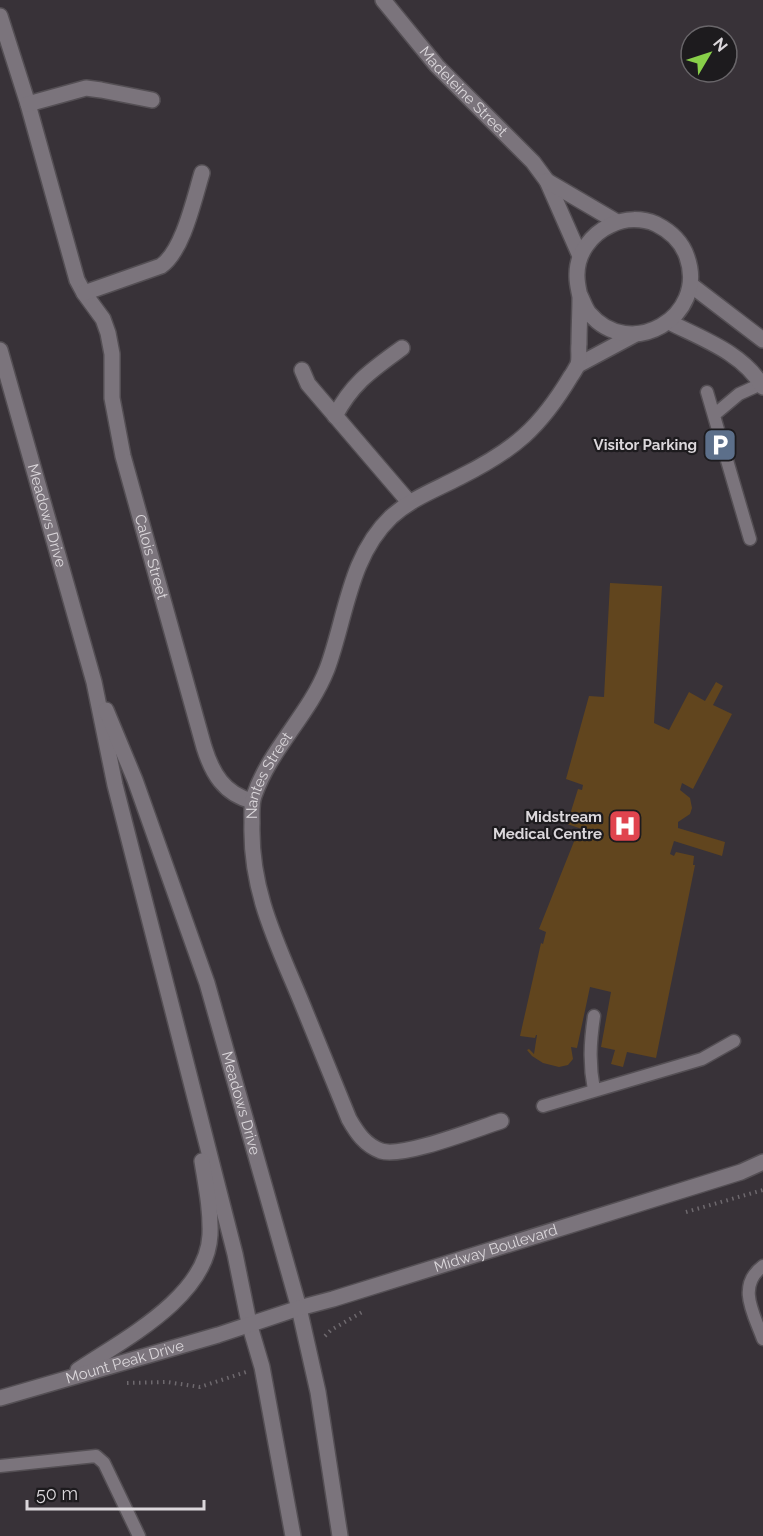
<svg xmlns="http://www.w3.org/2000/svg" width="763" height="1536" font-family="Raleway,sans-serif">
<rect width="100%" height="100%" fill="#383238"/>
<path fill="#61451e" d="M610,583L662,586L654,723L669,730L689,692L705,701L716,682L723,686L713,705L732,714L693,789L682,783L680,790L690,798L692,808L690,814L678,822V828L725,842L722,856L674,841L670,854L674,856L676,852L694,856L693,865H695L656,1058L627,1052L623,1067L611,1064L615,1050L601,1047L611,992L590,987L577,1048L571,1047L573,1059L568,1065L559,1067L543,1063L532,1056L527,1050L529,1049L534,1054L537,1035H536L535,1038L520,1036L541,943L543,944L546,932L539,929L575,839L567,836L569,831L580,834L582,829L567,824L578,789L582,790L583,785L566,779L589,696L604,697Z"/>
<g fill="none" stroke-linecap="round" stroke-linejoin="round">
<defs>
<path id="service" d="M707,392L750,539
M714,415L739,394L761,384
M594,1016C590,1043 589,1064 594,1090
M543,1106L702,1059L734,1041
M763,1266C736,1286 754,1314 763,1339
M0,1466L96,1456L104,1463L139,1536"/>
<g id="minor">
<path id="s1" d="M383,0L437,66L533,162L547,181L580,256"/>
<path id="s2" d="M0,16L28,104L77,280L84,293L103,319L108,333L112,354V398L123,456L204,747C212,773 224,794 252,801"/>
<path d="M28,104L86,88L101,90L152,100"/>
<path d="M547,181L617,222"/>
<path d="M691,285L763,340"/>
<path d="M84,293L161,266C183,251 194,199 202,173"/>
<path d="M669,322C703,339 743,353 763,387"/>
<path d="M578,365L636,334"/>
<path d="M302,370L308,384L409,502"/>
<path d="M335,416C353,382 372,370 402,348"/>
<path id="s3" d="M501,1121C476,1129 403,1158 381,1151C365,1145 357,1133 349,1119C333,1080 317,1041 301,1001C276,941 250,890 252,823C252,814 251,805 254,796C270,749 309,715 327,669C346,618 349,557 391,517C412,498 435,490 460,477C514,450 540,428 571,376C572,375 578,365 578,364C580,358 578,350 579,344C579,329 580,313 580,297C579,291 577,284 577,277C576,254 591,234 611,225C625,218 642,218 656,224C670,231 682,242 687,257C708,317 630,362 589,313C585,308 583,301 580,295"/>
</g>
<g id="tertiary">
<path id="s4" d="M0,350L94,682L115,785L235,1254L249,1323L262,1367L293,1536"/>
<path id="s5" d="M106,710L135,780L207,983L299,1308L318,1392L340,1536"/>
<path d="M78,1370C124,1339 207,1297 210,1235C211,1210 206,1186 202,1161"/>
<path id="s6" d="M0,1398L218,1335L299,1308L333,1299L741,1172L763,1162"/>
</g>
</defs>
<use href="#service" stroke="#544f54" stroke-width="15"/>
<use href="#minor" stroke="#544f54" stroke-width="18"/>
<use href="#tertiary" stroke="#544f54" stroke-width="18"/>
<path stroke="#6e696e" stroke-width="4" stroke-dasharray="1.5 4.5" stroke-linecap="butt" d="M686,1212L763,1190
M325,1336L331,1330L364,1311
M127,1383L167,1382L200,1387L246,1372"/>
<use href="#service" stroke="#7b747c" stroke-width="12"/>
<use href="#minor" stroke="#7b747c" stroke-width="15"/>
<use href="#tertiary" stroke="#7b747c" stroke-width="15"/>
</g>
<defs>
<symbol id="parking-square" viewBox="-11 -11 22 22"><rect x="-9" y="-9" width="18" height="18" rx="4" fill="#5c6f8a" stroke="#1d1b1e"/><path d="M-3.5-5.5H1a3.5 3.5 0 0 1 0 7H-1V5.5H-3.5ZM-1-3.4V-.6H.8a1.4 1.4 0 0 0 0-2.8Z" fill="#fff"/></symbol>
<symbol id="hospital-square" viewBox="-11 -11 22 22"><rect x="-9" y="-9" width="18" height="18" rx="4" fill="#e0444e" stroke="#1d1b1e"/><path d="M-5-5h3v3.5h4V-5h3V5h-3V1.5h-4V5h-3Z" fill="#fff"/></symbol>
</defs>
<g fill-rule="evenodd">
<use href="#parking-square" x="701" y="426" width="38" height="38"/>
<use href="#hospital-square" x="606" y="807" width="38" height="38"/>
</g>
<g text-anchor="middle" stroke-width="4.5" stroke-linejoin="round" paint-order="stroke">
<g font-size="15" fill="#dbd7db" stroke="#1d1b1e">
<text dy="5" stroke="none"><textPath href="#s1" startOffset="122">Madeleine Street</textPath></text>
<text dy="5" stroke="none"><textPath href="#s4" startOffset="172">Meadows Drive</textPath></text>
<text dy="5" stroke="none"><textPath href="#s2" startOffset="566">Calois Street</textPath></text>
<text dy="5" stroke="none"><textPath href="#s3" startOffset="536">Nantes Street</textPath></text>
<text dy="5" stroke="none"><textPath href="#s5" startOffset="416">Meadows Drive</textPath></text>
<text dy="5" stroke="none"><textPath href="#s6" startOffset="518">Midway Boulevard</textPath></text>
<text dy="5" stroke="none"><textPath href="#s6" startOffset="130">Mount Peak Drive</textPath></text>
</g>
<g font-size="15" font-weight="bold" fill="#dbd7db" stroke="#1d1b1e" text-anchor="end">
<text x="697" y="450">Visitor Parking</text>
<text x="602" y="822">Midstream<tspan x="602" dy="17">Medical Centre</tspan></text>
</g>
</g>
<g transform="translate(709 54) rotate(51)"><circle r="28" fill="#1d1b1e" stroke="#69666a" stroke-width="1.5"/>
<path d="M0-4.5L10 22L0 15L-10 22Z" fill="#88cf49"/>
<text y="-9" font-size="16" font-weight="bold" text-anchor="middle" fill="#dbd7db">N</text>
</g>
<path d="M27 1500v9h177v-9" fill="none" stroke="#dbd7db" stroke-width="3"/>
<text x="36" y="1500" font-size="18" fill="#dbd7db" stroke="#1d1b1e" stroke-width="4.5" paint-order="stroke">50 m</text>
</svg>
